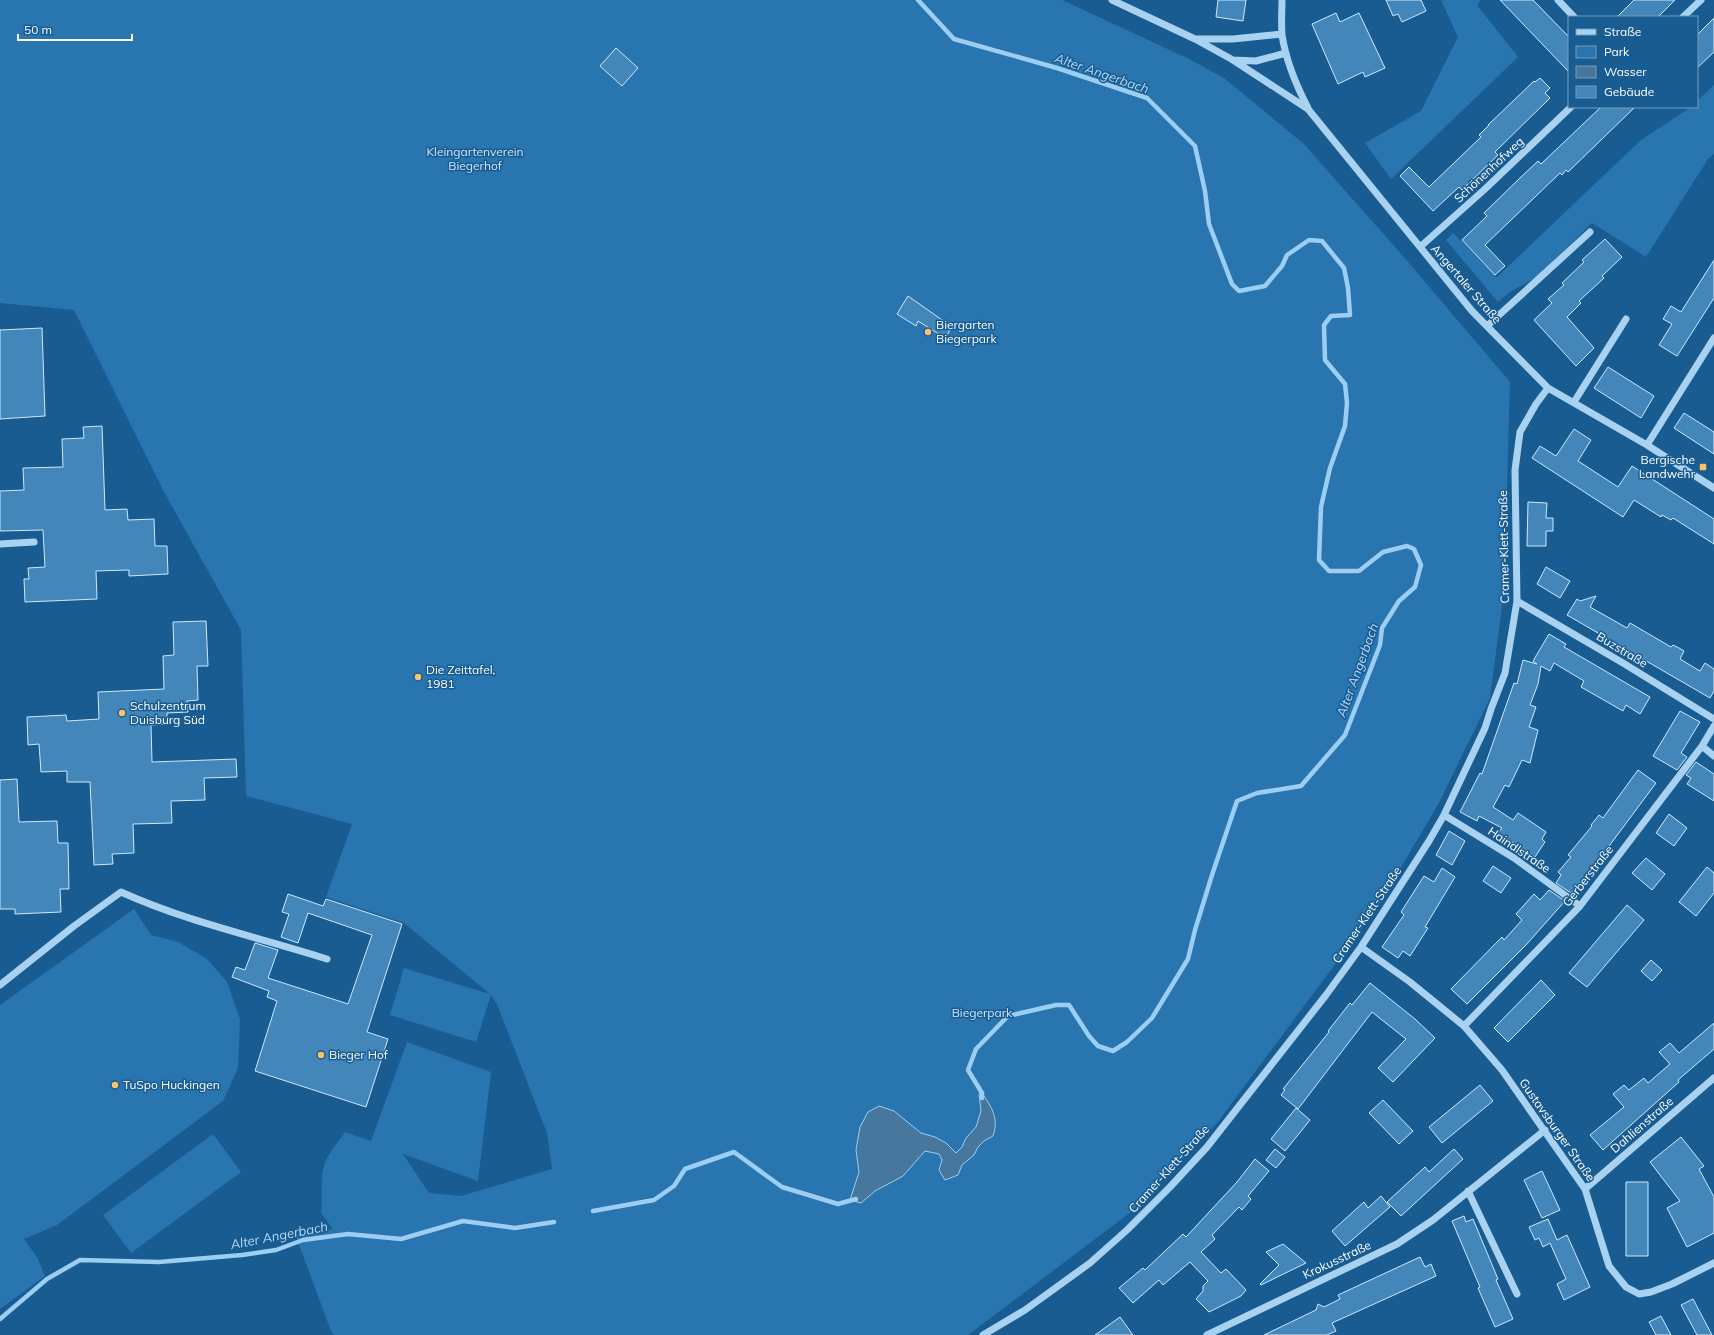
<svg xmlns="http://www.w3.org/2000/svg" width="1714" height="1335" font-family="Mulish,sans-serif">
<rect width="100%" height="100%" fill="#195c92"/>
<path fill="#2875af" d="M0,0H1062L1187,58L1224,78L1304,144L1409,263L1510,382L1504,591L1490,698L1439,803L1377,908L1217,1123L1131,1212L968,1335H334L331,1331L295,1234L333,1229L321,1213C323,1196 319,1176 326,1160C331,1150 339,1141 345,1132L371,1141L407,1042L491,1072L478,1181L403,1154L429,1193L461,1196L552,1169L547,1133L497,1004L491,995L476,1042L390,1015L404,968L490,994L404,923L326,897L352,824L246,796L241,630L164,492L74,310L0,303Z
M1441,0H1481L1477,5L1518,57L1391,179L1365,143L1421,111L1458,37Z
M1714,85V154L1708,159L1646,257L1592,223L1537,277L1510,292L1498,302L1446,240L1453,233L1497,277L1641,140L1691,107H1697V101Z
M134,909L151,935L178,942L207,959L227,982L240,1019L238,1068L223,1101L57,1225L24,1239L38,1259L45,1276L0,1309V1005Z
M213,1134L241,1172L131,1253L103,1215Z"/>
<path fill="#48779e" stroke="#9bcef2" d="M982,1093C992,1108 999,1118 993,1136L984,1141L978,1147L974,1155L962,1165L958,1175L945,1180L939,1170L942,1160L939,1154L925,1151L903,1176L875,1191L861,1203L850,1200L859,1172L856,1150L860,1127L868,1112L879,1106L894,1111L921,1133L935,1137L946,1143L956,1153L962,1147L966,1138L976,1127L981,1111L979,1094Z"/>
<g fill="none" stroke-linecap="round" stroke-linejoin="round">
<path stroke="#9bcef2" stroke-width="4.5" d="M918,0L954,39L1057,68L1147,98L1195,146L1205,191L1209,224L1232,284L1239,291L1265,286L1282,266L1287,255L1309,240L1322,241L1344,268L1348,288L1350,315L1331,316L1324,325L1325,360L1345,384L1347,403L1345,426L1330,468L1321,507L1319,560L1329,571H1359L1383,552L1407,546L1414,549L1421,565L1415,587L1399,601L1382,628L1380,645L1345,735L1301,786L1257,793L1237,801L1212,875L1195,930L1188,959L1152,1018L1127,1042L1113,1051L1098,1046L1089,1036L1069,1005H1056L1008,1016L976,1049L968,1070L982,1093V1098
M593,1211L654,1200L674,1186L685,1169L734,1152L782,1187L838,1204L856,1199
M0,1319L47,1279L80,1260L159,1262L242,1255L276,1250L303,1240L348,1234L401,1239L463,1221L515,1228L554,1222"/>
</g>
<path fill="#4286ba" stroke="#cfe8fb" d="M1218,0H1246L1243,21L1216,17Z
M1386,0H1421L1426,11L1402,22L1398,14L1393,16Z
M1500,0H1533L1569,37V72Z
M1634,0H1675L1658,17H1617Z
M1336,13L1340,22L1359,13L1385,68L1365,77L1363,72L1338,84L1312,24Z
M1714,18V52L1697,68V35Z
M616,48L638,68L622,86L600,66Z
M1540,78L1550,88L1545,93L1550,98L1495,152L1498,155L1462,190L1459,187L1433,211L1400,176L1409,167L1429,187L1481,137L1479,135L1489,125H1488L1534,81L1535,82Z
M1601,107H1635L1568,172L1566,170L1562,175L1560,173L1485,245L1505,266L1495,275L1462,240L1487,216L1484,213L1521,177L1538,161L1541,164Z
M1605,239L1622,257L1602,276L1604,278L1579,301L1581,303L1567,317L1594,348L1576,366L1534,320L1552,303L1548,299L1564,285L1562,283L1584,262L1582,260Z
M1714,260V298L1677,356L1659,345L1672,324L1663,319L1671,306L1681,312Z
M908,296L952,327L945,338L918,321L916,326L897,314Z
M42,328L45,416L0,419V330Z
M1608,367L1654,396L1641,418L1594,388Z
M1684,413L1714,432V454L1674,428Z
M102,426L105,510L127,509L128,520L154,519L155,546H167L168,574L129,576V570L96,571L97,599L25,602L24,579H29L28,568L45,567L43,530L0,531V491L24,490L23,468L63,467L62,439L84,438L83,427Z
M1574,429L1591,440L1578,461L1618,487L1632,466L1714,519V544L1673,518L1671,520L1662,515L1661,517L1634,500L1623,517L1532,458L1540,446L1556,456Z
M1528,502L1547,503L1546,518H1553V531H1546V546H1527Z
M1546,567L1570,581L1560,598L1537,584Z
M1596,596L1590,607L1627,628L1630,623L1671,647L1673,645L1679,648L1684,651L1680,659L1700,671L1705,663L1714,669V691L1710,698L1567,615L1577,599L1580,601Z
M206,621L208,666H197L198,700L187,701L188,712L167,713V724L151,725L152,762L236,759L237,777L204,778L205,800L171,801L172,823L133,824L134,853L112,854L113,864L94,865L90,782H67V771L41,772L39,744L28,745L27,717L66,715L67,721L99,719L98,692L164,689L163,656L174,655L173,622Z
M1549,634L1566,644L1564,647L1650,697L1640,714L1626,705L1623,711L1581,687L1584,681L1554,663L1550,671L1541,666L1538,684L1530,705L1536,707L1529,727L1538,730L1530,763L1522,760L1509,787L1505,785L1493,807L1513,820L1518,813L1546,832L1542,839L1545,842L1535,857L1498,833L1502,828L1479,816L1477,821L1460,812L1480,773L1482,774L1514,683L1517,684L1523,660L1537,664L1533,661Z
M1680,711L1700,722L1681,753L1687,757L1677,770L1653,756Z
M1696,762L1714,774V801L1687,784L1691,778L1686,775Z
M1638,770L1656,783L1598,861L1571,893L1556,883L1561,875L1558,872L1571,857L1568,855L1592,826L1591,825L1599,815L1603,818Z
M17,779L19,822L57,821L58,843H68L69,889H60L61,912L15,914V909H0V780Z
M1669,814L1687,828L1674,846L1656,833Z
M1449,831L1465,841L1452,865L1436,855Z
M1646,858L1665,874L1652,890L1632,873Z
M1493,866L1511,878L1501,893L1483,881Z
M1707,867L1714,873V893L1696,916L1679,902Z
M1442,868L1455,877L1425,927L1428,928L1410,956L1403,951L1398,958L1382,947L1404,915L1401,912L1424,876L1434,882Z
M1549,890L1565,901L1526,945L1467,1004L1451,989L1502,937L1504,940L1522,920L1516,914L1534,894L1540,900Z
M288,894L323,906L326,899L402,924L367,1032L388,1039L366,1107L255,1071L277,1001L267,997L269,991L232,977L236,967L245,970L255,943L278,950L268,978L348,1004L372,935L308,913L298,943L281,937L289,914L282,912Z
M1627,905L1644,920L1587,987L1569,973Z
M1651,960L1662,970L1652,981L1641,971Z
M1541,980L1555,995L1508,1042L1494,1028Z
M1370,983L1415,1019L1435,1038L1393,1082L1378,1068L1406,1039L1372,1012L1298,1109L1281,1095L1285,1090L1283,1089L1329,1032L1328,1031L1350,1003L1352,1005Z
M1714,1023V1049L1678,1080L1679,1082L1603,1150L1590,1135L1624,1107L1613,1094L1624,1085L1629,1090L1644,1078L1648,1083L1670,1064L1659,1052L1670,1043L1679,1053Z
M1480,1085L1493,1101L1442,1143L1429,1127Z
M1383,1100L1413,1131L1399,1144L1369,1113Z
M1296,1108L1310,1120L1285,1151L1271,1139Z
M1681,1137L1704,1166L1699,1169L1714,1197V1233L1687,1247L1667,1208L1680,1201L1650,1162Z
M1275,1149L1285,1157L1276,1168L1266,1160Z
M1454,1149L1463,1159L1401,1216L1387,1202L1425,1167L1429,1172Z
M1255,1159L1269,1171L1248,1196L1251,1199L1247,1204L1242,1210L1239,1207L1212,1235L1215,1239L1201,1252L1221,1273L1226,1269L1246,1290L1241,1296L1209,1312L1196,1299L1203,1291V1286L1208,1281L1190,1262L1163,1285L1159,1280L1133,1303L1119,1288L1143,1268L1145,1270L1183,1234L1186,1237L1237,1182Z
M1542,1171L1560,1210L1542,1218L1524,1180Z
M1626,1182H1648V1256H1626Z
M1381,1196L1390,1207L1345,1246L1332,1231L1364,1202L1368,1208Z
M1464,1216L1466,1222L1473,1219L1498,1279L1496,1280L1513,1319L1495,1327L1478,1288L1480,1287L1452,1221Z
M1548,1219L1557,1240L1567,1235L1590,1287L1564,1300L1557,1284L1566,1279L1550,1243L1543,1247L1539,1238L1535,1240L1529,1227Z
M1283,1244L1306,1263L1261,1285L1260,1284L1279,1265L1266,1252Z
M1420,1257L1425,1267L1431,1264L1436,1276L1332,1323L1336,1331L1327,1335H1264L1316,1310L1318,1304L1324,1307L1340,1299L1338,1295Z
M1693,1299L1712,1335H1697L1681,1305Z
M1661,1316L1671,1335H1656L1649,1322Z
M1120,1317L1133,1335H1095Z"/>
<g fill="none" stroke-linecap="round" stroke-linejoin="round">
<path stroke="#a9d1f0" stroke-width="7" d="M1112,0L1195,39L1233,60L1308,109L1472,311L1548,388L1647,445L1714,488
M1282,0C1282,11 1281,23 1282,35C1286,61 1296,85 1308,108
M1558,0L1574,17
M1683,17L1701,0
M1197,39H1233L1282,34
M1233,60L1256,61L1286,53
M1420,247L1485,189L1571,107
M1487,326L1590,232
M1574,402L1626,319
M1647,445L1714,338
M0,544L34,542
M1517,601L1623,663L1714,719
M1702,746L1714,756
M1444,815L1514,858L1580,906
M1361,947L1410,982L1464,1026L1502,1070L1585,1189L1609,1266L1626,1287L1639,1294L1651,1292L1672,1284L1714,1263
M0,985L74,926L121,892C187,922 258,937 327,959
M1464,1026L1580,906L1702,746L1714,726
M1585,1189L1714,1078
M1468,1191L1517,1294
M983,1335L1025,1310L1090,1263L1127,1230L1170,1187L1207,1147L1326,995L1361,947L1429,841L1444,815L1485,728L1491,709L1505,673L1517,601L1515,470L1520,432L1536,404L1548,388
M1207,1335L1397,1244L1433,1220L1545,1130"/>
</g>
<g fill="#ffc167" stroke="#195c92" stroke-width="1.5">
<circle cx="928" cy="332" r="4"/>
<rect x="1699" y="463" width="8" height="8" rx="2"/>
<circle cx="418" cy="677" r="4"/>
<circle cx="122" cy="713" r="4"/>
<circle cx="321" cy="1055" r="4"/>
<circle cx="115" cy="1085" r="4"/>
</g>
<g text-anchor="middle" stroke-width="3" stroke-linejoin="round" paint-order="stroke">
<g font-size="12" fill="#cfe8fb" stroke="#195c92">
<text x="475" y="156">Kleingartenverein<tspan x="475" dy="14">Biegerhof</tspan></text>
<text x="982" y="1017">Biegerpark</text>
</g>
<g font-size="12" fill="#fff" stroke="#195c92">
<text transform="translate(1489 170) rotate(-43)" y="4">Schönenhofweg</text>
<text transform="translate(1466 284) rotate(49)" y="4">Angertaler Straße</text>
<text transform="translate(1504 547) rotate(-91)" y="4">Cramer-Klett-Straße</text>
<text transform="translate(1622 650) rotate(31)" y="4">Buzstraße</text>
<text transform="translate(1519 850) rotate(34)" y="4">Haindlstraße</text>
<text transform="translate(1588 876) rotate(-52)" y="4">Gerberstraße</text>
<text transform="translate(1367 915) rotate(-56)" y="4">Cramer-Klett-Straße</text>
<text transform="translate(1642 1125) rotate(-41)" y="4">Dahlienstraße</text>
<text transform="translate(1557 1130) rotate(55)" y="4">Gustavsburger Straße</text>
<text transform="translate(1169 1169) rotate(-48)" y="4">Cramer-Klett-Straße</text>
<text transform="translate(1337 1260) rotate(-25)" y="4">Krokusstraße</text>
</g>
<g font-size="12" fill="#fff" stroke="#195c92" text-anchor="start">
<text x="936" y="329">Biergarten<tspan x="936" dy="14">Biegerpark</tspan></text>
<text x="1695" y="464" text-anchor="end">Bergische<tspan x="1695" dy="14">Landwehr</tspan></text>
<text x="426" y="674">Die Zeittafel,<tspan x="426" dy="14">1981</tspan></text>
<text x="130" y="710">Schulzentrum<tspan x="130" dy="14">Duisburg Süd</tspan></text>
<text x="329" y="1059">Bieger Hof</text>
<text x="123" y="1089">TuSpo Huckingen</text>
</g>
<g font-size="13" font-style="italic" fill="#b5daf6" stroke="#195c92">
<text transform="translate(1102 73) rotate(19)" y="5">Alter Angerbach</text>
<text transform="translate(1357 670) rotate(-70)" y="5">Alter Angerbach</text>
<text transform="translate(279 1235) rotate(-11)" y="5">Alter Angerbach</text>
</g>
</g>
<rect x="1568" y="16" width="130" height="92" fill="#195c92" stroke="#759dbe"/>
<rect x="1576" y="29" width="20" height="6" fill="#a9d1f0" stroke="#759dbe"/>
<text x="1604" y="36" font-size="12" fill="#ffffff">Straße</text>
<rect x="1576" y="46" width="20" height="12" fill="#2875af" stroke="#759dbe"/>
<text x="1604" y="56" font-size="12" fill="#ffffff">Park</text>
<rect x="1576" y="66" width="20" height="12" fill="#48779e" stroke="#759dbe"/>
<text x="1604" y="76" font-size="12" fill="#ffffff">Wasser</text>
<rect x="1576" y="86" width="20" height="12" fill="#4286ba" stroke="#759dbe"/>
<text x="1604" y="96" font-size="12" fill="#ffffff">Gebäude</text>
<path d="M18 34v6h114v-6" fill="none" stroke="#ffffff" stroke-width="2"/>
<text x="24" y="34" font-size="12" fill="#ffffff" stroke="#195c92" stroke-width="3" paint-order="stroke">50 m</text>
</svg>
